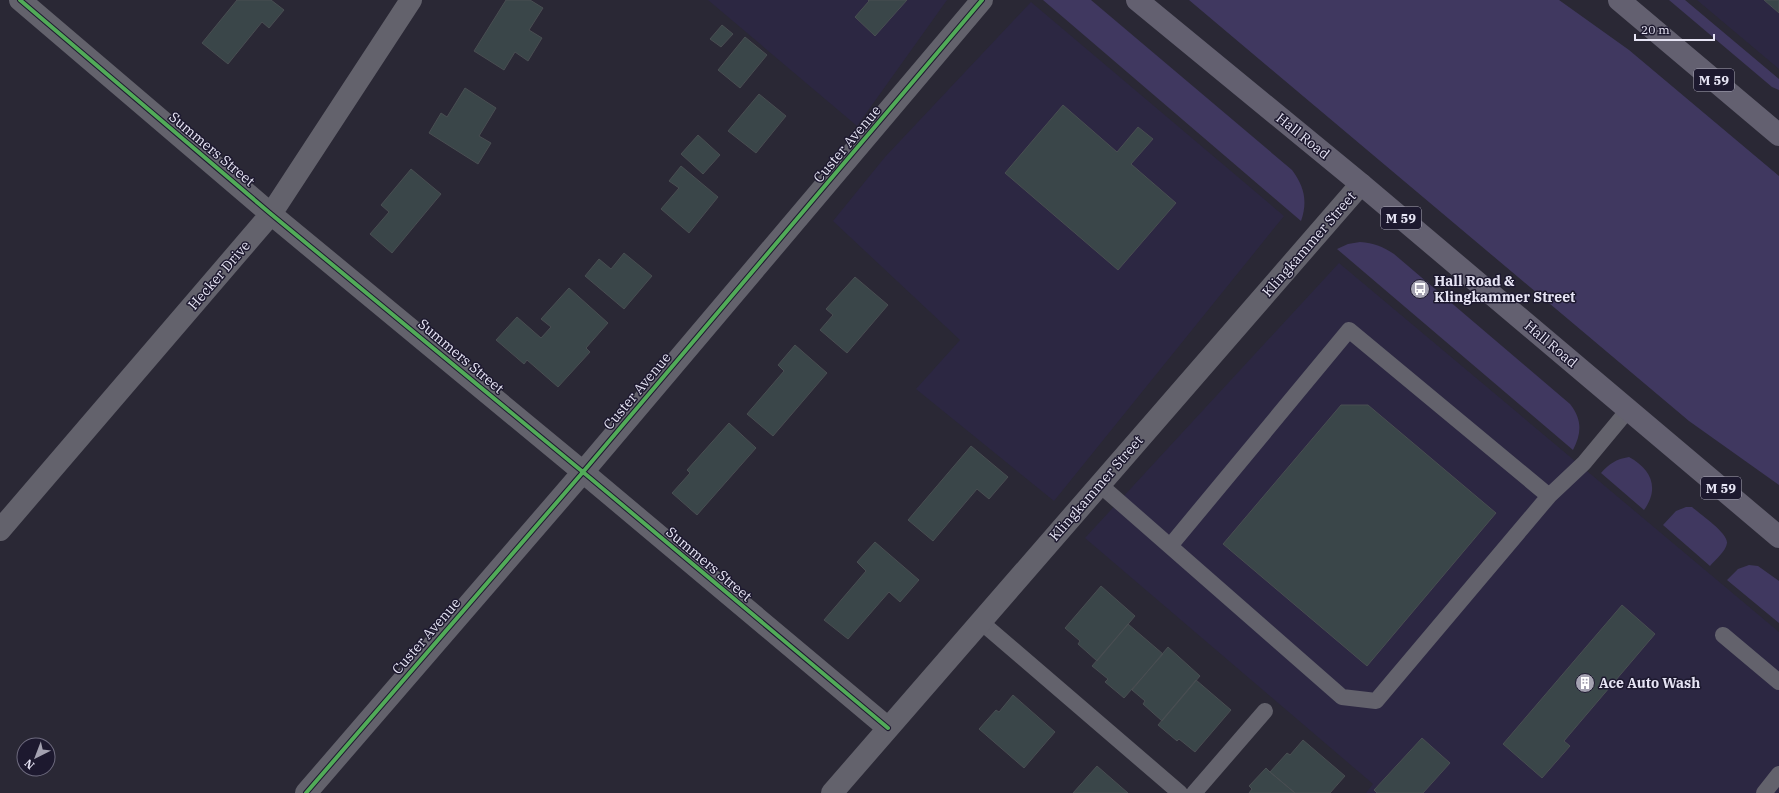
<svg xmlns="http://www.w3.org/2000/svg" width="1779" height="793" font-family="'IBM Plex Serif',serif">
<rect width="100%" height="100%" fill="#2a2835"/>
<path fill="#2c2742" d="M708,0H947L857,126Z
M1697,0H1779V69Z
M1031,2L1284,216L1054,501L916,389L960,340L833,221L885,157Z
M1339,263L1779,632V793H1366L1373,784L1085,538Z"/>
<path fill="#403860" d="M1043,0H1091L1292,170C1304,186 1308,201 1301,221Z
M1189,0H1559L1629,50L1779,176V485L1689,421Z
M1669,0H1685L1779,79V90L1772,87Z
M1360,242C1374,243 1382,246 1394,254L1570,404C1582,419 1582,433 1573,450L1337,249L1348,244Z
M1629,457C1651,469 1660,488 1644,510L1601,473C1609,464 1616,459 1629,457Z
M1686,507H1692C1700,514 1728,533 1727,543C1726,551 1715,560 1710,566L1663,525L1676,511Z
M1749,565L1758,566L1779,581V623L1727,580L1738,569Z"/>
<path fill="#3a4649" stroke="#494e52" d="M237,0H271L284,10L269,28L262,22L228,64L202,43Z
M506,0H530L543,8L529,30L542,38L528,61L515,52L504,70L474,51Z
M868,0H907L875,36L855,17L869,1Z
M1764,0H1779V13Z
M722,25L733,34L721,47L710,39Z
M745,37L767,55L740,88L718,70Z
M465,88L496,108L479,136L491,143L478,164L429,133L441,113L447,117Z
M759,94L786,116L756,153L728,131Z
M1063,105L1117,152L1138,127L1153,139L1131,164L1176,203L1118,270L1005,173Z
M698,135L720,155L703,174L681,154Z
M681,166L718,197L689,233L661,209L679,188L669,181Z
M411,169L441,194L392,253L370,234L389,212L381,205Z
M624,253L652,276L624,309L585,276L599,259L611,269Z
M855,277L888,305L847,353L820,330L833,315L826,309Z
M569,288L608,323L586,348L590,352L558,387L527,360L524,364L496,340L517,317L541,338L551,327L541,319Z
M795,345L827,373L773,436L747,414L784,371L778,365Z
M1341,405H1368L1496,513L1367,666L1223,544Z
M729,423L756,448L697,515L672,493L690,473L687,470Z
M971,446L1008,477L989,499L977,489L933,541L908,520Z
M875,542L919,580L900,602L889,592L848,639L824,620L866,571L857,562Z
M1101,586L1135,616L1097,661L1078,644L1080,641L1065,628Z
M1622,605L1655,634L1564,741L1570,746L1542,778L1503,744Z
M1128,624L1163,654L1124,698L1105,682L1108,679L1092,666Z
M1168,647L1200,676L1162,721L1143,704L1145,701L1132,690Z
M1196,680L1231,710L1195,752L1179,739L1177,741L1158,725Z
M1013,695L1055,732L1024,768L979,729L996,710L999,712Z
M1422,738L1450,763L1423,793H1377L1374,790Z
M1303,740L1345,776L1330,793H1295L1270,772L1287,753L1290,755Z
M1097,766L1128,793H1073Z
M1266,768L1270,772L1295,793H1249L1252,789L1249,786Z"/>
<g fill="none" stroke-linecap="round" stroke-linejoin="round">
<path stroke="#63626c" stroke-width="16" d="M1099,484L1342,697L1376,701L1549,496L1584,463L1628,410
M1170,546L1349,330L1549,496
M981,622L1180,793
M1723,635L1779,682
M1194,793L1265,711
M1764,793L1779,774"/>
<path stroke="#63626c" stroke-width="22" d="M20,0L271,214L583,472L888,728
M0,530L271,214L411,0
M306,793L583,472L982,0
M832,793L1361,184"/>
<path stroke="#636070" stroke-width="22" d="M1137,0L1361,184L1779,537
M1619,0L1779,135"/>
<defs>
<path id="cycleway" d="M20,0L271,214L583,472L888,728
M306,793L583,472L982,0"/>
</defs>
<use href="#cycleway" stroke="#1d192f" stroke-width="6"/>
<use href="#cycleway" stroke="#51ab58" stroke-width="4"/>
</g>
<defs>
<symbol id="bus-disc" viewBox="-11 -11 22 22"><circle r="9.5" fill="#a4a2b1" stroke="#1d192f"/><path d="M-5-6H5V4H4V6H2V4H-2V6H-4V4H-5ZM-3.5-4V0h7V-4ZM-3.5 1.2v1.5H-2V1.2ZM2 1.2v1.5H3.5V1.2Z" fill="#fff"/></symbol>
<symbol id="building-disc" viewBox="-11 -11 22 22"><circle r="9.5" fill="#a4a2b1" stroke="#1d192f"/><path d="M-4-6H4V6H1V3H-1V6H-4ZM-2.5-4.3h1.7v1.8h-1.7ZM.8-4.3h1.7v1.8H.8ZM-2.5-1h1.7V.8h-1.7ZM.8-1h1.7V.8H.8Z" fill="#fff"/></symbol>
</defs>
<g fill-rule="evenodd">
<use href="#bus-disc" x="1409" y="278" width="22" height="22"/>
<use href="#building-disc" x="1574" y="672" width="22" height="22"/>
</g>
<g text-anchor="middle" stroke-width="3" stroke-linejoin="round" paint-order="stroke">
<g fill="#1d192f" stroke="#aaa7b9" stroke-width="1">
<rect x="1694" y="69" width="40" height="22" rx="3"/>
<rect x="1381" y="207" width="40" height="22" rx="3"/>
<rect x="1701" y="477" width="40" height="22" rx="3"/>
</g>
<g font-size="13" font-weight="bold" fill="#e6e4f4">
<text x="1714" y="85">M 59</text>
<text x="1401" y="223">M 59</text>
<text x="1721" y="493">M 59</text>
</g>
<g font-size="14" fill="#e6e4f4" stroke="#1d192f">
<text transform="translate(1303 136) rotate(39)" y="5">Hall Road</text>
<text transform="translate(847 144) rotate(-50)" y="5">Custer Avenue</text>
<text transform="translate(212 149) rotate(40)" y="5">Summers Street</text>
<text transform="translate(1309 244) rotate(-49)" y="5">Klingkammer Street</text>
<text transform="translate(219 275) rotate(-49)" y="5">Hecker Drive</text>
<text transform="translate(1551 344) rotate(40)" y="5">Hall Road</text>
<text transform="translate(461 356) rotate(40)" y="5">Summers Street</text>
<text transform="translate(637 391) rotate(-50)" y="5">Custer Avenue</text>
<text transform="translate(1096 488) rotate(-49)" y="5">Klingkammer Street</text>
<text transform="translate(709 564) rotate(40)" y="5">Summers Street</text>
<text transform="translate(426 636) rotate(-49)" y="5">Custer Avenue</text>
</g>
<g font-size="14" font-weight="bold" fill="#e6e4f4" stroke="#1d192f" text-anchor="start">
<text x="1434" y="286">Hall Road &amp;<tspan x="1434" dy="16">Klingkammer Street</tspan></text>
<text x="1599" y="688">Ace Auto Wash</text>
</g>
</g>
<g transform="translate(36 757) rotate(222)"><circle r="19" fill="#1d192f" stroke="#6d6a7e"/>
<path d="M0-3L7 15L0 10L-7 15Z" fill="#a4a2b1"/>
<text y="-6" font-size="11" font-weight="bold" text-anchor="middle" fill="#e6e4f4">N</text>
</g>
<path d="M1635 34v6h79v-6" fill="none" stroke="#e6e4f4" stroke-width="2"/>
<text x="1641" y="34" font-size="12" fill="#e6e4f4" stroke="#1d192f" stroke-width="3" paint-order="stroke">20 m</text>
</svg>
